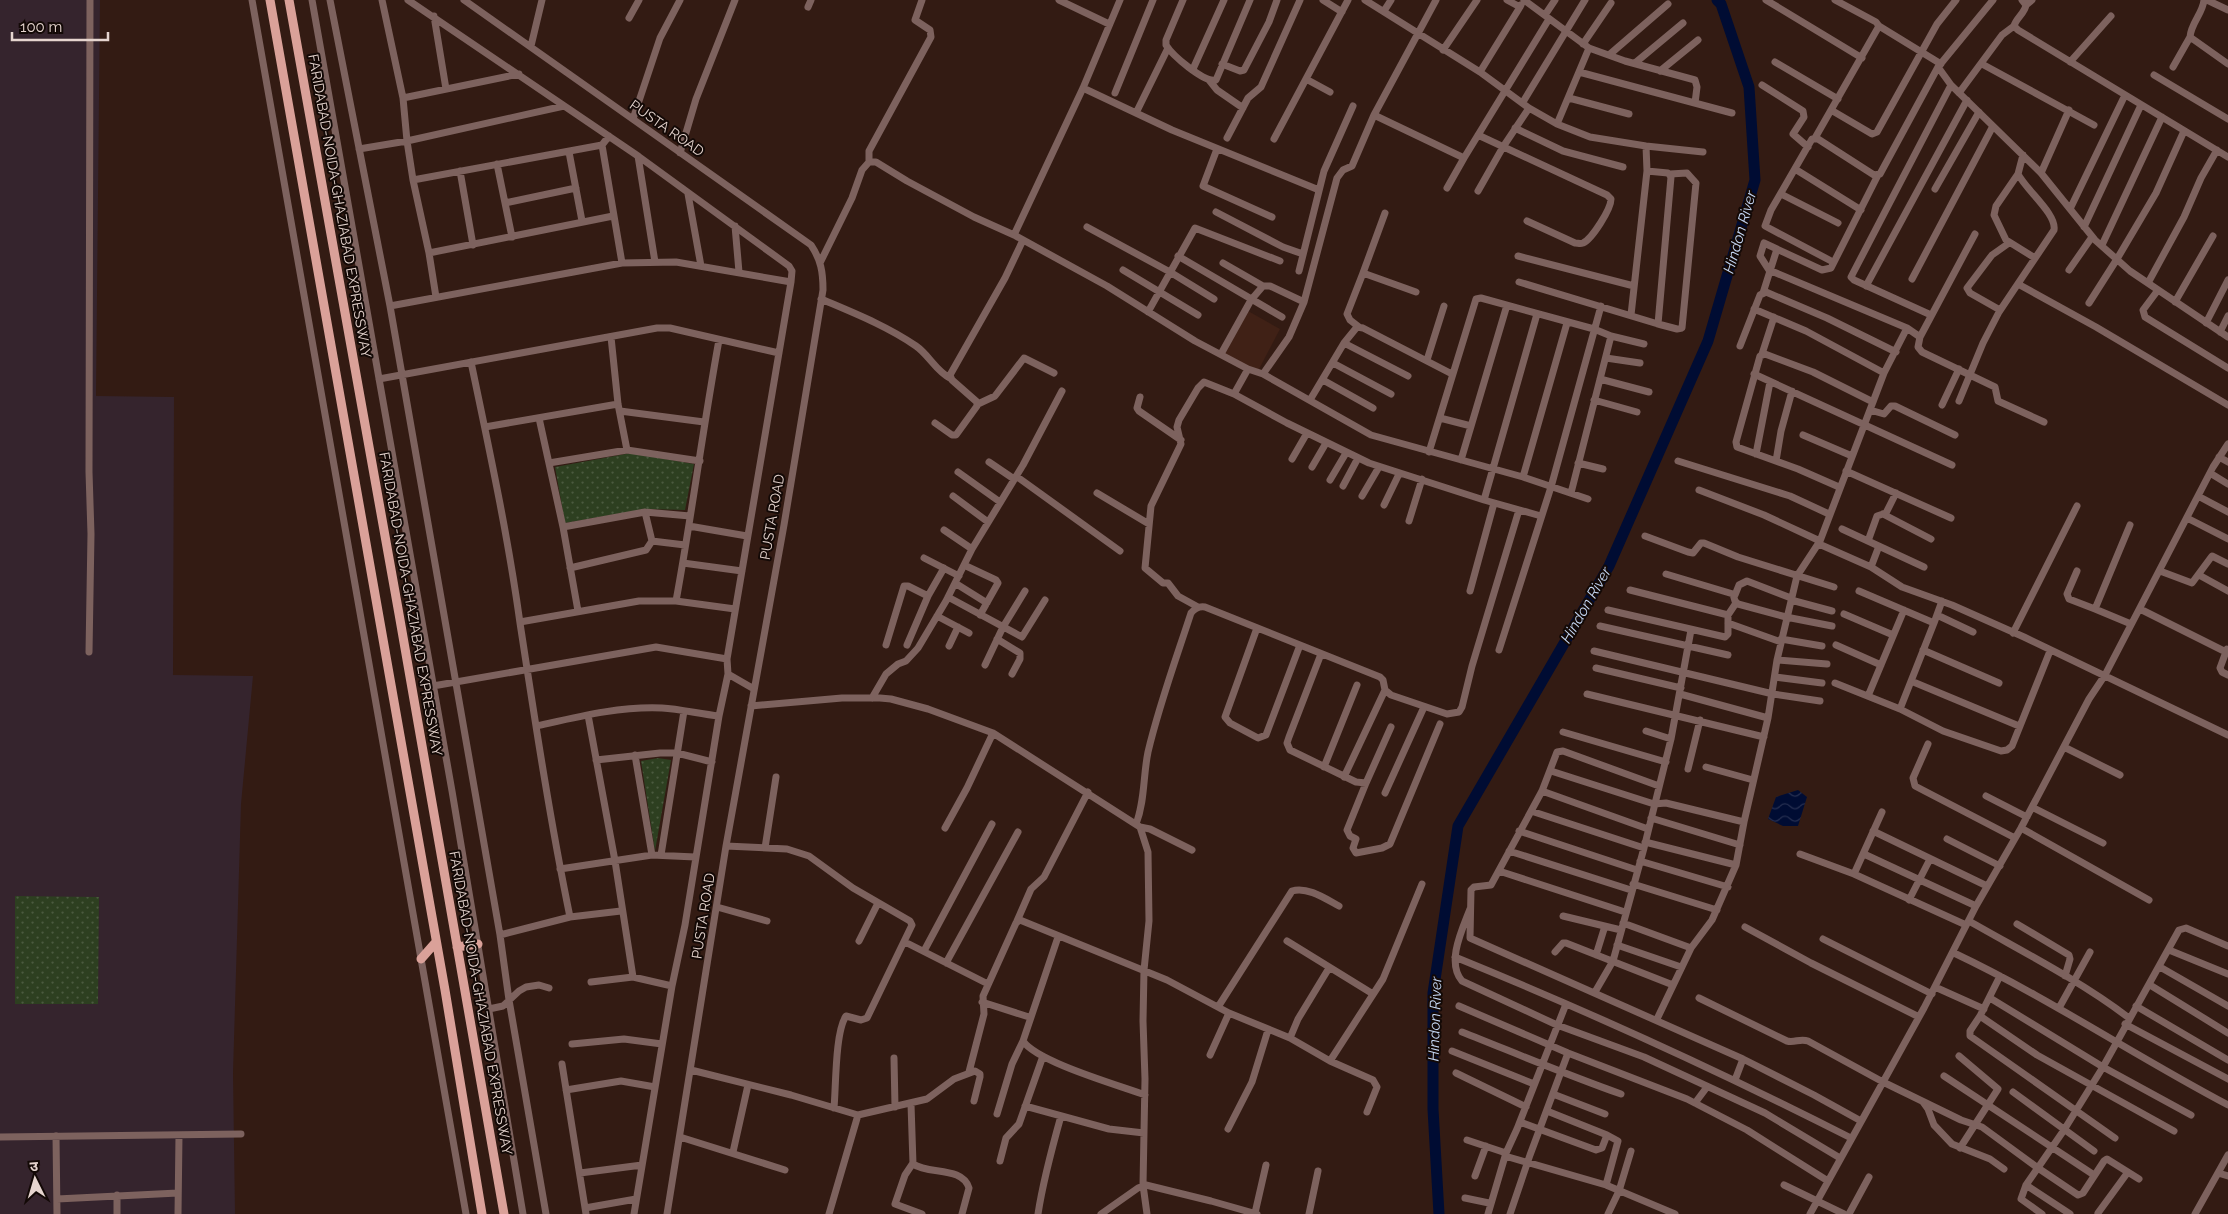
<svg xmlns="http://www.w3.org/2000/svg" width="2228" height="1214" font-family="Raleway,'Noto Sans Devanagari',sans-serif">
<defs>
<pattern id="green-dots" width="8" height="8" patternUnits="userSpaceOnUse" patternTransform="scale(1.25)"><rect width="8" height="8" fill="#2d3f20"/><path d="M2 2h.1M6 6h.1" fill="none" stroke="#4b5a3f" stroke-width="1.8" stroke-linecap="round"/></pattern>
<pattern id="water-waves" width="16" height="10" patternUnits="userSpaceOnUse" patternTransform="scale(1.25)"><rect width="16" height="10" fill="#000c33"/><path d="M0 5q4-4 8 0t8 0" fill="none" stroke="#252e50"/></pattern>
</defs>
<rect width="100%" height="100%" fill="#331b13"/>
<path fill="#35242d" d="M0,0H100L96,396L174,397L173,675L253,676L241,804L233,1073L235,1214H0Z"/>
<path fill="#402116" d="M1248,311L1280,329L1258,371L1225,354Z"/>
<path fill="url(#green-dots)" d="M631,453L694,464L685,510L646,509L565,523L555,467Z
M658,758L671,760L655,851L641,761Z
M15,896L99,897L98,1004H15Z"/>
<path fill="url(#water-waves)" d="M1798,790L1807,797L1798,826H1783L1768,819L1776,797Z"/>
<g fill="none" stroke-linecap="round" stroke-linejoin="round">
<path stroke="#000c33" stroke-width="11" d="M1439,1214L1433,1109V993L1458,826L1609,566L1708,341L1755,180L1749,87L1721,4L1717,0"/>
<path stroke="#7d625e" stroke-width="7" d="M252,0L466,1214
M312,0L452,791L523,1214
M330,0L390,306L500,935L509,1000L546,1214
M382,0L403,98L407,141L413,180
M408,0L638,156L789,266L792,271L791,282L727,659L728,674L754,689
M464,0L811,245C821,260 823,272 823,290L784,525L726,846L667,1214
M1059,0L1109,24
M1183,0L1166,40V45C1172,55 1204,83 1216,80L1250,0
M1323,0L1342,12
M1365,0L1480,72L1529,108L1557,124L1590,137L1646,146L1703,152
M1507,0L1520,7L1521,5
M1524,0L1589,48L1625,61L1695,80L1697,87L1695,103
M1766,0L1862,58
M2022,0L2026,5C2025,13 2016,18 2014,26L2018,30L2228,157
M2204,0C2203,13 2191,23 2190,37L2228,64
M2207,0L2228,10
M2026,5L2032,0
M808,7L811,0
M1384,11L1391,0
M1545,15L1555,0
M434,16L446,89
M629,18L639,0
M1879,26L1941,64
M1583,44L1611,3
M531,46L542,0
M1443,50L1477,0
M1609,55L1668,4
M1775,62L1838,99
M2070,62L2111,16
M1635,63L1683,23
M1222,64L1240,71L1244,70L1269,22L1277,0
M1982,64L2094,125
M1938,67L1951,85L2041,173L2095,240L2130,271L2228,337
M2173,67L2190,37
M1193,69L1224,0
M1660,71L1698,40
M1480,72L1520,7
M1579,72L1732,113
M2154,75L2228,119
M1306,79L1330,92
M1209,80L1217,90L1243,108
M1762,85L1803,111L1804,117L1793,134L1808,147
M1083,88L1172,130L1319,190
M1115,93L1153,0
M1959,93L2002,35L2014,26
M403,98L519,74
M1569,98L1629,114
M1523,102L1585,0
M1831,110L1872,134L1877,132L1937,24L1956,0
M1136,113L1168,48
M1374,115L1464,158L1549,19
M633,119L660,38L680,0
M1557,124L1589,48
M1515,128L1563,151L1623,167
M1478,135L1607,195L1611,199C1611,209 1592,239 1583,243C1580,244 1578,243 1575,243L1527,221
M609,136L602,145L622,263
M1227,138L1248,98L1261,87L1300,0
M1815,138L1879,26L1876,22L1835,0
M1274,139L1348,0
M359,149L407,141L564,106
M1217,149L1203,186L1272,217
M569,152L582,221
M680,153L696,99L735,0
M638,156L655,262
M869,162V151L931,37L930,30L915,20L922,0
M497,164L512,237
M1795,169L1861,210
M460,171L473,245
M1647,171L1668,173L1671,177L1658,324
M2041,173L2069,110
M2018,174L1996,206L1994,215L2006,240L2035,258
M1878,175L1831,268L1822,270L1764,243L1760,256L1769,270L1907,328L1884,373
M1447,188L1464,158
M1935,189L1979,112
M1478,191L1503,147L1529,108
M688,194L701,266
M1781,194L1838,223
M505,203L576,188
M2070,209L2125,95
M1216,212L1283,247L1303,254
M1385,213L1363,273L1416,292
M735,226L739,272
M1087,227L1170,272L1214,299
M2084,227L2141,105
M1014,235L1083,88L1120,0
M2102,245L2162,117
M429,253L613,216
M1178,256L1282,317
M1518,256L1634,286
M1833,262L1765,226L1771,210L1812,139H1818L1874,175L1880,174L1938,67L1993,0
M820,263L852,198L862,170L869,162H876L907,181L974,217L1014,235L1107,286L1195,341L1248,369L1263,374L1371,435L1523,477L1588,499
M1223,263L1263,286
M1123,270L1198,315
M2069,270L2092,237
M1299,271L1324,171L1353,106
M1912,279L1993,126
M1519,282L1658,324L1677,329L1682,328L1696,183L1687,173L1670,174
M2148,283L2184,217L2201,178L2217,150
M2018,284L2096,327L2228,405
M1866,286L1967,100
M2158,290L2143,310L2145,317L2228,368
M1763,293L1777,249
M436,297L429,253L413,180L602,145
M821,299C854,313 887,326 916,346C929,355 936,371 950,378
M2175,302L2213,236
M2089,303L2117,259L2156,193L2184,131
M390,306L622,263L676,262L791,282
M2000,310L1970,293L1967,288L1992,255L2009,243
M1148,312L1195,228L1280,261
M1631,315L1647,171L1646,146
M1931,315L1854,280L1851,277L1951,85
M2206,323L2228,280
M1359,327L1350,320L1347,314L1363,273
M1907,328L1920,337L1918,347L1922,352L1995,387L1998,401L2044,422
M2220,332L2228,316
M1611,336L1644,344
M611,337L618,404L627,450
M1920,337L1975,234
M1344,343L1408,376
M1740,346L1760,295L1766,292L1827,318L1896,352
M1221,354L1251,300L1263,286H1270L1304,302
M1762,354L1774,317
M1606,358L1640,363
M1427,360L1444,306
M471,362C489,448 508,536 520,623C535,721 550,820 570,917
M1333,363L1391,394
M1263,374L1289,337L1304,302L1337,178L1343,170L1352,166L1374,115L1436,0
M1754,374L1952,465
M379,379L657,328H670L779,353
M1600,379L1649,392
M1323,380L1373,408
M1234,394L1248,369
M1140,397L1137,408L1139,411L1181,440
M1310,400L1344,343L1357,327L1363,328L1452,374
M1594,400L1637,412
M1959,401L1983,343L1999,312L2054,230C2057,214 2026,190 2018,174L2023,155
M978,404L995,396L1024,358L1054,373
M1942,405L1959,369
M1870,410L1884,414L1891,406H1895L1955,435
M620,411L704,422
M539,418L563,527L578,611
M1440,418L1471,426
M935,423L952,435H956L977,406V402L952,380L950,375L1005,278L1023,240
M485,427L618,404
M1803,435L1852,456
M1429,452L1476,299L1481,298L1594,329L1611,336L1571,493
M1756,454L1770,382
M2219,457L2228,462
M1292,459L1307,433
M1461,460L1507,305
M1678,461L1790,496L1829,514
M1776,461L1781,431L1792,391
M989,462L1014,479
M549,463L627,450L700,461
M1578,463L1603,469
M1312,467L1326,443
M1846,471L1951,518
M958,472L1000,502
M2210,473L2228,484
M1016,476L1120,551
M1523,477L1567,323
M1330,480L1346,453
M1343,486L1358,458
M1839,487L1798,469L1737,447L1736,442L1760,356L1765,354L1813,372L1873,402
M1699,490L1764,515L1820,541
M1097,493L1149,524
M953,496L988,522
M1362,496L1379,467
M2198,496L2228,512
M1484,500L1537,314
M1384,505L1399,474
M1883,514L1931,539
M2187,518L2228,539
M1409,521L1422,479
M2130,525L2095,609L2131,624
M689,526L747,536
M563,527L645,512L690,516
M1842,529L1924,567
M944,530L972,549
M1645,536L1688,552L1693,553L1701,543H1704L1738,557L1834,587
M652,541L685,545
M1868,541L1877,516L1886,513L1896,493
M1819,544L1871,567L1902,587L1952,605L2024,637L2228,735
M924,558L959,576
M683,563L742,571
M964,565L996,580L998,583L980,615
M1871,567L1879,546
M570,568L646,550L652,541L645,512
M2077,571L2067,594L2069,599L2095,609
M2160,571L2192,583L2212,556L2228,564
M1666,574L1733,594L1735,601L1738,604L1786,617L1832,626
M2199,575L2228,591
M955,583L987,603
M1630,590L1728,615
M1470,591L1494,503
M1859,591L1934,623L1942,601
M1735,595L1739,585L1747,581L1791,598
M948,597L1022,637L1045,600
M1791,600L1832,611
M676,601C692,514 703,427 719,340
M1198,607L1178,596L1168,583H1163L1145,568L1151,506L1181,444L1177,427L1179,420L1198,388L1204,382L1234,394L1287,423L1369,463L1484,500L1541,516
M2140,609L2228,653
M1608,610L1725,637L1728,634V615L1736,603
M1844,614L1893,635
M1937,615L1973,632
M937,616L969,633
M520,622L639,601H676L735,609
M1728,623L1781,642
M1600,626L1728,655
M1257,628L1225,717L1230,723L1258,738L1266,735L1300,645
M2013,633L2077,506
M997,639L1020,653V659L1012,674
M1781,639L1822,646
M886,645L904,586H908L928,596
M907,645L928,596L944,568
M1836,645L1881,665
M949,646L958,627
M2227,649L2220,668L2222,672L2228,675
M1499,650L1551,487L1601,306
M1923,650L1999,683
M1594,651L1773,694L1820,701
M89,652L91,534L89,472L90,0
M1321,654L1289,737L1287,743L1290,750L1356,782L1366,783L1391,727
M1777,660L1827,664
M985,665L1003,627L1025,591
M1596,668L1681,688
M1775,677L1822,683
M1911,681L2019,726
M1835,683L1900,709L1943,731L2001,751L2007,750L2012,746L2050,651
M433,686L656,647L727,659
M1587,694L1764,737
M1680,694L1768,718L1777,660L1797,576L1820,541L1884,373L1806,331L1754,309
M1868,696L1904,610
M872,698L886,674L898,664L906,661L918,648L946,601L972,549L1023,465L1062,391
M751,706L842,698H880L891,699L928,709L993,733L1140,827L1148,852L1149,921L1144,970L1143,1021L1145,1079L1143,1185L1147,1214
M1900,709L1934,623
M588,715L615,861L633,977
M537,726C577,717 620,706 662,708C680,709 700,714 719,716
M1646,731L1671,739
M1563,732L1666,762
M1928,744L1913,778L1915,786L2015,838
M2064,747L2120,775
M635,755L652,855
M596,760L660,753H677L712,762
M1324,767L1357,685
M1706,767L1753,780
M1688,769L1700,720
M1551,771L1654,804L1666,803L1744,822
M1344,777L1385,690
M1366,783L1347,830L1350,836L1356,839L1353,848L1356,853L1382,848L1390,844L1440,724
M1659,786L1563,751L1557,752L1542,791L1491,885L1474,887L1471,890L1470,938L1743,1059L1814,1095L1861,1121
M1542,791L1648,829
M1385,793L1424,707
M1986,796L2027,817
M2032,807L2103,843
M1531,811L1644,848
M1651,818L1740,845
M1136,824C1145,801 1143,776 1148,752C1159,705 1176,659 1191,613C1195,608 1199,606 1205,607L1380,677L1383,680L1385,690L1391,695L1447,714L1459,712L1462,707L1472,666L1519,510
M1140,827L1150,829L1192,850
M945,828L967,788L993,733
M2021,828L2149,900
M1519,831L1637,870
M1873,831L1987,886
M1947,839L2000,866
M1645,842L1736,865
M726,846L787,849L809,856L853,888L910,921L912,925L867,1018L861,1020L846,1016C835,1032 836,1087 834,1108
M765,848L776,777
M1509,851L1631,890
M1800,854L1854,874L1966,925
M1864,854L1976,906
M661,855L684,711
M1640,861L1728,887
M560,869L652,855L695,857
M1499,871L1625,912
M1854,874L1882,812
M1633,884L1717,910
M1909,900L1930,859
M717,907L767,921
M1470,909C1462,930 1446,962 1462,981L1557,1025L1644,1057L1765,1113L1840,1158
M1563,916L1621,930
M1017,921L1031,889L1044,877L1088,792
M1969,921C2023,952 2079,980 2129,1018
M1623,923L1691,948
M2017,924L2069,955L2070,959L2065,976
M1745,927L1811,963L1919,1017
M500,935L570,917L621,911
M1058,937L1023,1041C1037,1062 1118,1085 1145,1095
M1823,939L1932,994
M859,941L878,903
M1287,941L1373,994
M905,942L988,984
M1617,945L1681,967
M2169,950L2228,974
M924,951L992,824
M1555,952L1563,943H1566L1673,985
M1954,953C2049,998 2135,1056 2228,1105
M1596,955L1605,926
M1455,957C1590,1012 1721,1072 1851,1138
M946,963L1018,832
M2160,967L2228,1006
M2000,976L1980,1016L1970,1031V1036L2115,1138
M591,982L633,977L672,986
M2150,985L2228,1033
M1935,987L1984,1009
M1595,992L1613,961L1644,848L1671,739L1691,630
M1699,998L1787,1041C1795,1043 1800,1038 1808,1041L1883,1082L1961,1120L1982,1127L2038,1168L2078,1195L2083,1193L2104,1161L2107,1159L2139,1179
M1990,998L2103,1067L2191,1115
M982,1002L1029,1017
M1459,1006L1568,1053L1687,1099L1747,1130L1828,1181
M2136,1006L2228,1060
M1218,1007L1292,891C1307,886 1326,899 1339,906
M2059,1008L2090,952
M489,1009L503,1006L519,991L526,987L539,985L549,988
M1980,1016L2037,1055L2174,1131
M1657,1019L1691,948L1712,920L1736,865L1744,822L1768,718
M2125,1024L2228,1079
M1462,1032C1515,1053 1567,1075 1621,1094
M1290,1038L1298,1019L1329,968
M572,1044L624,1039L662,1044
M1452,1051L1534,1084
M1210,1055L1229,1013
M1959,1056L1998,1089L1960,1148
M894,1058L895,1107
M1330,1061L1383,979L1422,884
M562,1064L586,1214
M691,1070L791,1095L858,1115L927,1099L954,1079L975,1071L980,1074V1077L974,1101
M969,1072L984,1014L983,996L1016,923L1020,920L1167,980L1229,1013L1290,1038L1330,1061L1373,1080L1377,1087L1367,1112
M1456,1073L1526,1107
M1944,1076L2094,1175
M1735,1080L1743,1059
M566,1090L621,1081L655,1087
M2013,1092L2094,1151
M1553,1094L1605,1114
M1923,1102L1928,1109L1934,1125L1952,1144L1990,1159L2004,1169
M1695,1103L1707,1087
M911,1104L913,1164C929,1175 962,1166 969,1188L962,1214
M1025,1106L1109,1129L1144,1133
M997,1114L1012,1064L1023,1041
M1520,1122L1596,1150L1602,1148L1607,1135L1547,1111
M1228,1129L1252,1082L1268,1030
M56,1136L57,1214
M0,1137L241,1134
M680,1137L785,1170
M1467,1140L1506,1153
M733,1152L748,1085
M1505,1156L1606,1185L1675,1214
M1000,1161L1006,1138L1019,1124L1043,1056
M913,1163L905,1175L895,1204L922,1214
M580,1173L642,1165
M2218,1173L2228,1176
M1475,1176L1486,1146
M1606,1185L1618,1141L1607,1135
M1784,1185L1844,1214
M2026,1185L2070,1214
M1465,1198L1489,1203
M57,1199L178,1193
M585,1208L636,1199
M1255,1213L1266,1165
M2098,1213L2128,1172
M117,1214V1195
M178,1214L179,1135
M634,1214L672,986L685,925L719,716L728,674
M829,1214L858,1115
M1038,1214C1043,1181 1052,1148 1061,1116
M1101,1214L1138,1188L1146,1185L1211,1201L1257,1214
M1309,1214L1318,1171
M1488,1214L1506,1153L1517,1129L1566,1004
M1510,1214L1530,1155L1568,1053
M1608,1214L1619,1191L1631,1151
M1810,1214L1924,1008L1976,906L2021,828L2089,699L2105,675L2213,467L2228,444
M1849,1214L1869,1177
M2042,1214L2021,1199L2026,1185L2064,1130L2103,1067L2179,930L2186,928L2228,946
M2195,1214L2228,1155"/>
<path stroke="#daa199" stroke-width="9" d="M270,0L445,990L482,1214
M289,0L399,614L504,1214
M457,947L478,944
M421,959L436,942"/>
</g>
<g text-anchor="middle" stroke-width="4" stroke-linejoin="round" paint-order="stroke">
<g font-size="14" fill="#e6d5cf" stroke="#130906">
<text transform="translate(667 128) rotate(35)" y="5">PUSTA ROAD</text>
<text transform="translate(340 206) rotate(80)" y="5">FARIDABAD-NOIDA-GHAZIABAD EXPRESSWAY</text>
<text transform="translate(772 517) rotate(-80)" y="5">PUSTA ROAD</text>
<text transform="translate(411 604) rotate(80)" y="5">FARIDABAD-NOIDA-GHAZIABAD EXPRESSWAY</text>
<text transform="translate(703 916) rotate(-81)" y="5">PUSTA ROAD</text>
<text transform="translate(481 1003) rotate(80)" y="5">FARIDABAD-NOIDA-GHAZIABAD EXPRESSWAY</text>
</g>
<g font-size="15" font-style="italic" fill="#c5d7f4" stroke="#130906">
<text transform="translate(1740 232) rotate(-74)" y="5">Hindon River</text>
<text transform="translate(1586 605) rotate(-60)" y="5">Hindon River</text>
<text transform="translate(1435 1019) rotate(-88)" y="5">Hindon River</text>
</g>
</g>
<g transform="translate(35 1179) rotate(355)" stroke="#130906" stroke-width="4" paint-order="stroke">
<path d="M0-4L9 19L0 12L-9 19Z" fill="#e6d5cf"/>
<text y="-8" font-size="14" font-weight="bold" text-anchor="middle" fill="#e6d5cf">उ</text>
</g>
<path d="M12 32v8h96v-8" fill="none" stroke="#e6d5cf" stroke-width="2.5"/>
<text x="20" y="32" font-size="15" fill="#e6d5cf" stroke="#130906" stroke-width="4" paint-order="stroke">100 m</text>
</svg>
